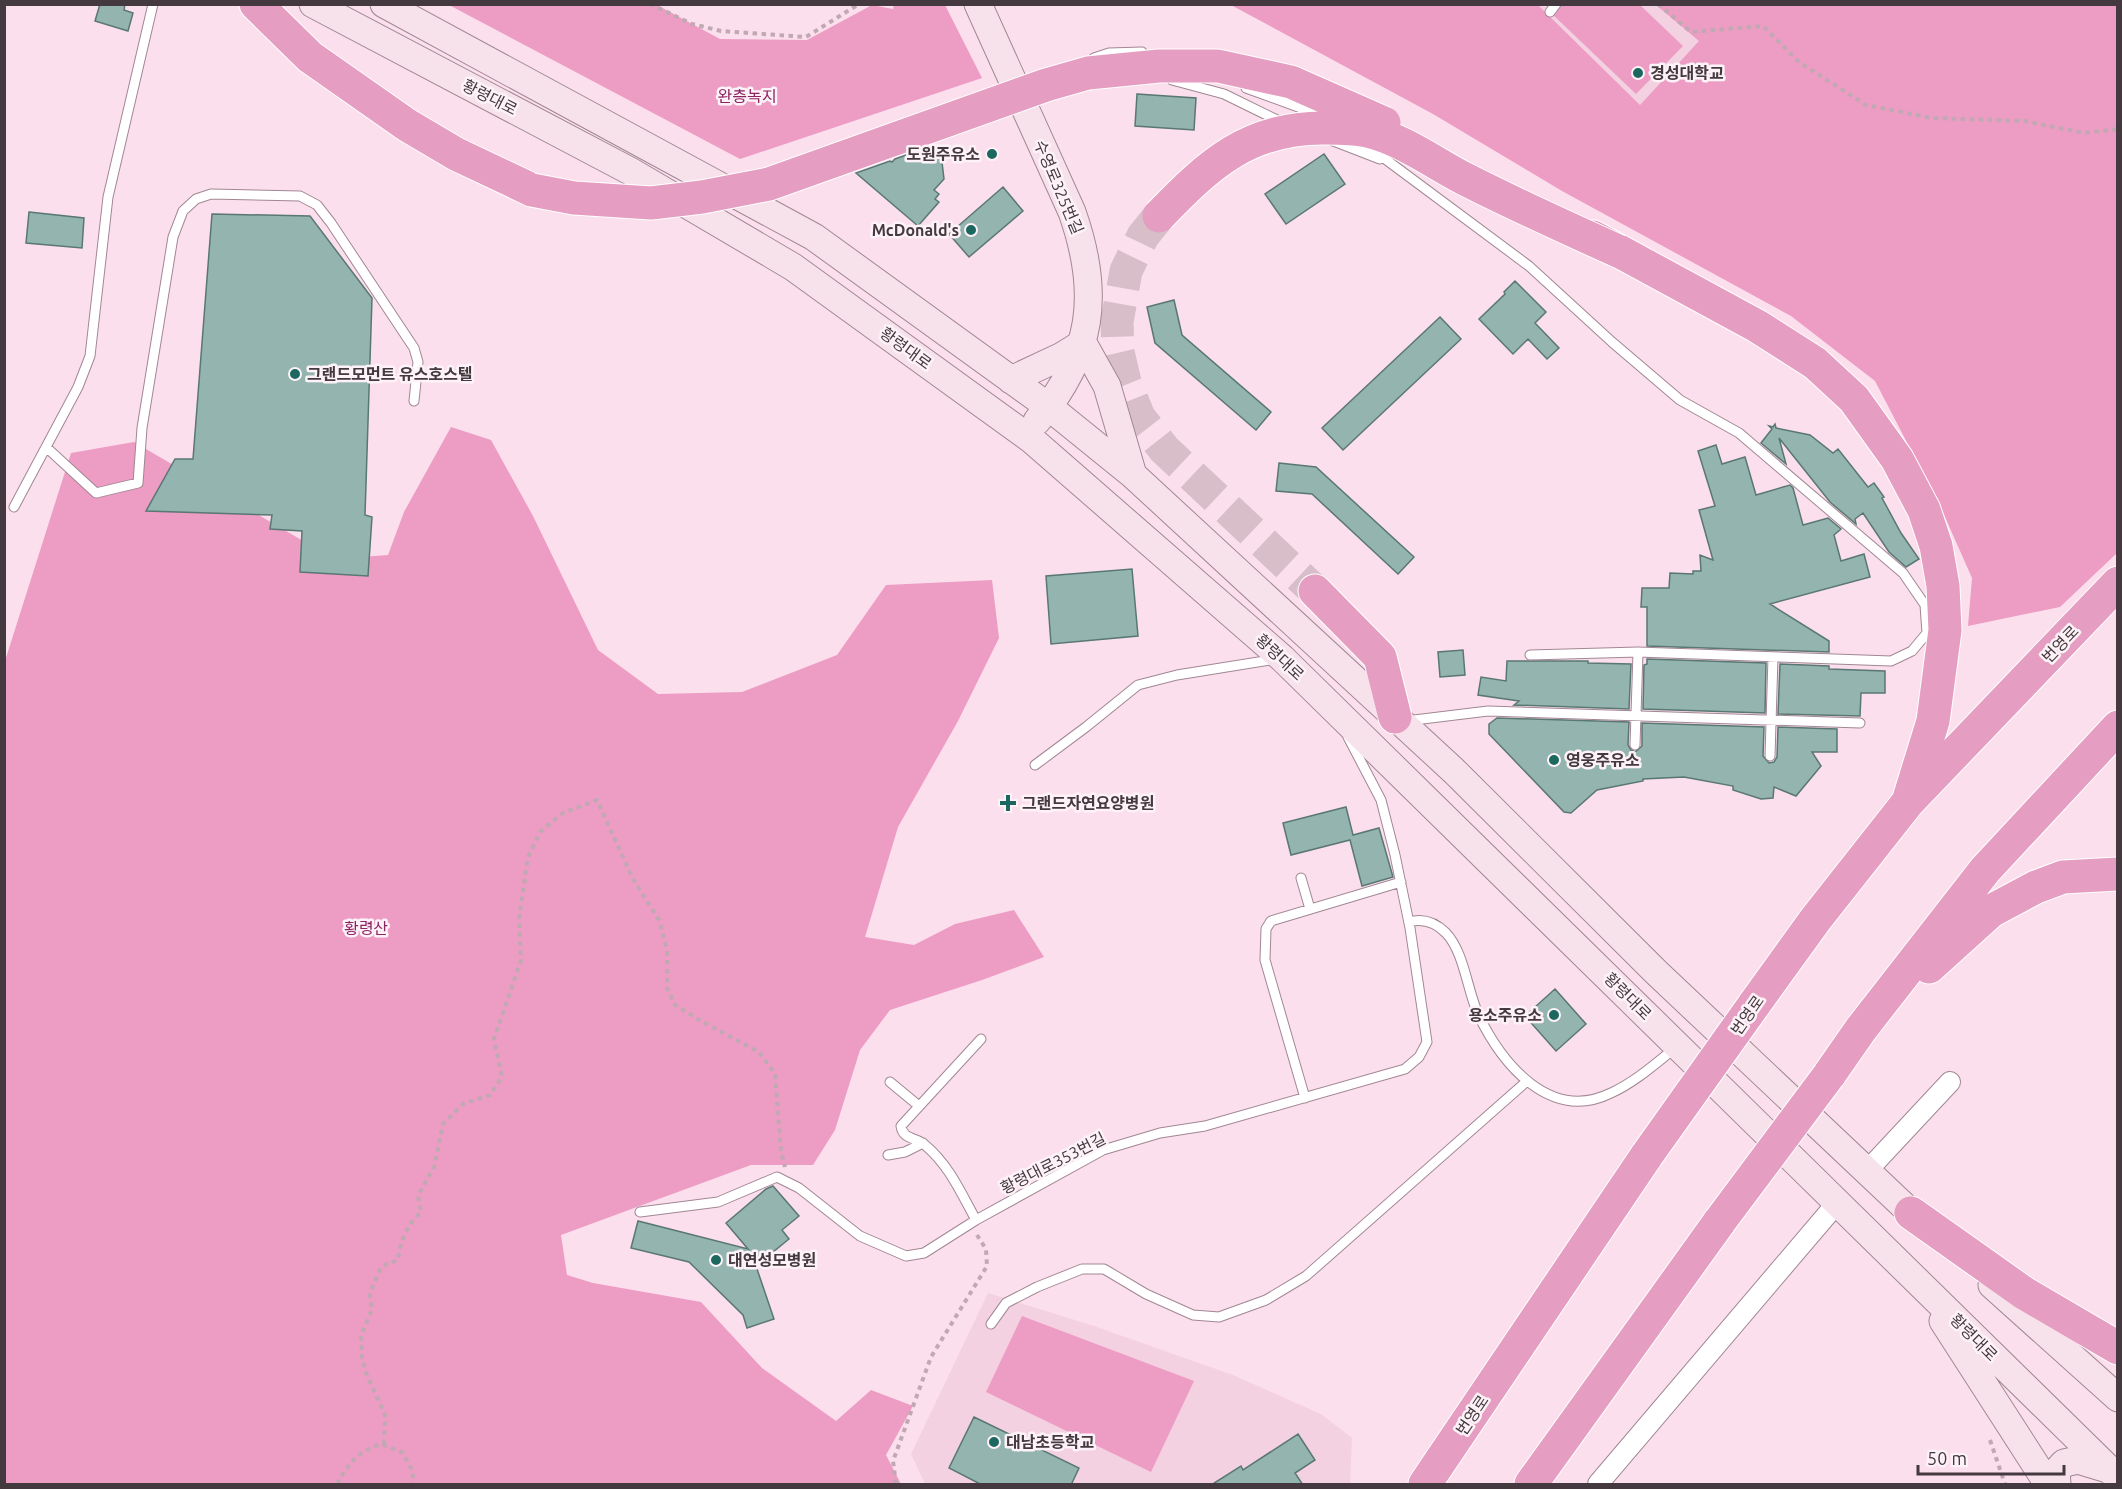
<svg xmlns="http://www.w3.org/2000/svg" width="2122" height="1489" font-family="Ubuntu,'Noto Sans KR',sans-serif">
<rect width="100%" height="100%" fill="#fcdfec"/>
<path fill="#f4d1e1" d="M1538,5H1656L1700,41L1640,105Z
M988,1293L1094,1326L1233,1375L1321,1414L1352,1438L1350,1484H925L911,1454Z"/>
<path fill="#ed9cc4" d="M449,5H657L720,39L807,40L872,5L893,9L894,5H945L982,78L740,159Z
M1231,5H1538L1640,105L1699,41L1656,5H2117V553L2060,607L1968,626L1972,578L1941,508L1875,381L1791,316L1562,191L1433,114Z
M1556,5H1640L1683,46L1636,94L1550,12Z
M451,427L491,440L533,516L598,650L658,694L742,692L837,655L886,585L992,580L999,638L958,721L898,827L865,937L914,945L955,924L1014,910L1044,957L982,980L890,1010L860,1050L835,1130L813,1165H751L561,1235L567,1275L593,1283L701,1302L762,1368L836,1421L871,1390L913,1406L886,1455L901,1484H5V661L71,453L134,442L334,559L388,555L404,512Z
M1022,1316L1194,1381L1151,1472L986,1392Z"/>
<path fill="#94b4af" stroke="#597773" stroke-width="1.5" d="M100,4H125L124,10L133,13L128,31L95,21Z
M1137,94L1196,98L1194,130L1135,126Z
M932,146L941,154L944,179L934,190L939,194L935,199L939,202L918,226L856,173L890,161L892,162L895,159Z
M1324,154L1345,184L1286,224L1265,194Z
M1003,187L1023,211L969,257L949,234Z
M29,212L84,218L82,248L26,243Z
M212,214L310,216L372,298L365,515L372,517L368,576L300,572L302,531L270,529L272,515L146,511L175,459H193Z
M1515,281L1546,312L1535,323L1559,348L1547,359L1528,339L1513,354L1479,319L1505,294L1504,292Z
M1174,300L1182,335L1271,412L1256,430L1155,343L1147,307Z
M1440,317L1461,339L1343,450L1322,428Z
M1775,424L1776,428L1810,435L1833,453L1838,449L1868,487L1874,483L1884,497L1882,498L1901,533L1919,559L1906,567L1889,552L1863,513L1855,519L1856,524L1830,502L1779,438L1786,464L1761,443L1772,429L1769,426L1773,427Z
M1716,445L1722,464L1745,457L1756,495L1790,485L1793,488L1803,525L1828,518L1841,529L1834,535L1841,561L1864,554L1870,577L1770,604L1829,641V652L1647,646V607H1641L1642,588H1669L1670,573L1693,574V571H1701L1700,555L1713,560L1699,510L1715,506L1698,451Z
M1279,463L1316,467L1414,557L1398,574L1312,494L1276,491Z
M1132,569L1138,636L1051,644L1046,576Z
M1463,650L1465,675L1440,677L1438,652Z
M1647,659L1766,663L1765,713L1643,709L1644,665L1647,664Z
M1507,661H1588V663L1631,664L1629,709L1514,705L1519,701L1478,695L1481,677L1506,681Z
M1780,664L1829,666V669L1885,671V693H1861L1860,716L1778,714Z
M1497,718L1629,722L1628,745L1631,750L1635,752L1642,746V723L1764,727L1763,756L1769,763L1774,762L1777,757L1778,727L1837,729V752H1812L1821,766L1796,796L1774,787L1773,798L1761,799L1733,790V786L1684,777L1643,779V781L1597,790L1571,813L1564,812L1489,734V724Z
M1346,807L1353,835L1379,828L1393,877L1362,886L1350,840L1291,855L1283,823Z
M1555,989L1586,1024L1556,1051L1525,1016Z
M773,1186L799,1216L782,1230L789,1239L756,1266L774,1319L747,1328L743,1315L689,1262L631,1248L638,1221L748,1249L726,1223L766,1189Z
M974,1417L1079,1468L1071,1485H982L949,1468Z
M1298,1434L1315,1460L1295,1473L1303,1485H1211L1241,1466L1243,1470Z"/>
<g fill="none" stroke-linecap="round" stroke-linejoin="round">
<path stroke="#d7bec9" stroke-width="33" stroke-dasharray="33 16" stroke-linecap="butt" d="M1159,216L1143,236L1126,271L1117,322L1118,352L1125,382L1139,417L1164,449L1315,591"/>
<defs>
<path id="lane" d="M1550,12L1556,4
M1094,58L1109,53L1142,52
M1172,80L1224,94L1281,122
M1246,88L1323,116
M1331,140L1380,159
M1365,144L1529,266L1612,342L1680,400L1739,433L1903,573L1925,605L1927,633L1912,651L1891,661L1638,652L1530,655
M46,447L96,493L138,483L142,428L173,237L183,211L196,199L211,194L300,196L317,205L331,223L414,348L418,362L414,401
M14,507L78,387L90,356L108,197L153,4
M1406,721L1488,711L1860,723
M1635,745L1638,652
M1770,756L1773,657
M1035,765L1086,727L1138,685L1177,675L1277,659
M1301,878L1310,909
M1409,922C1423,918 1435,922 1446,933C1464,952 1467,989 1478,1014C1502,1064 1550,1123 1611,1093C1635,1082 1655,1064 1675,1048
M890,1082L919,1106
M1305,1098L1265,960L1266,929L1271,921L1401,882
M888,1155L905,1152L923,1143
M640,1212L718,1202L777,1177L799,1188L860,1236L906,1256L924,1253L976,1220L1103,1150L1160,1133L1205,1126L1405,1069L1419,1057L1427,1042L1410,928L1395,855L1381,800L1348,737
M976,1220C961,1193 949,1165 925,1145C916,1137 903,1140 901,1126L981,1039
M991,1324L1006,1303L1037,1287L1082,1269H1104L1146,1294L1193,1315L1219,1317L1266,1300L1306,1276L1527,1081"/>
<path id="street" d="M1866,1172L1950,1082
M1598,1484L1837,1203"/>
<path id="secondary" d="M313,4L630,171L793,267L1032,440L1282,658L2118,1478
M384,4L814,237L1049,407L1133,475L1454,771L1656,972L1925,1226
M978,4L1072,212C1101,294 1093,354 1037,421
M1011,380L1062,356L1083,343L1107,386L1133,475
M1992,1285L2118,1398
M1943,1321L2048,1484
M2057,1484L2056,1472L2064,1463L2078,1460L2108,1469"/>
<path id="highway" d="M256,4L310,57L407,125L456,154L532,190
M1593,237L1757,326L1815,363L1854,399L1897,459L1924,510L1936,546L1943,586L1945,630L1933,721L1908,802
M1315,591L1380,657L1395,717
M1929,967L1991,911L2036,887L2063,877L2118,874
M1753,1006L1815,920L1908,802L2118,583
M1829,1075L1861,1029L1985,870L2118,727
M1911,1213L2024,1293L2118,1348
M1425,1484L1647,1155
M1531,1484L1720,1221"/>
</defs>
<use href="#lane" stroke="#a18793" stroke-width="11"/>
<use href="#street" stroke="#a18793" stroke-width="22"/>
<use href="#secondary" stroke="#a18793" stroke-width="29"/>
<use href="#highway" stroke="#fff" stroke-width="35"/>
<path stroke="#c0a9b3" stroke-width="4" stroke-dasharray="4.5 4.5" stroke-linecap="butt" d="M650,4L692,24L721,31L806,37L859,4
M1658,4L1691,32L1763,26L1799,62L1866,105L1932,118L2024,121L2084,133L2118,129
M1990,1440L2005,1484
M384,1444L385,1415L366,1373L362,1358L361,1336L372,1309L370,1295L373,1285L382,1266L398,1260C400,1241 407,1225 421,1212L418,1196L434,1167L443,1124L463,1104L490,1095L502,1077L494,1039L521,960L519,918L528,857L540,832L563,813L597,800L633,879L659,920L667,950V988L675,1005L703,1022L759,1052L775,1074L781,1152L785,1167
M337,1484C349,1463 357,1452 381,1444L403,1453L413,1472L412,1484
M896,1484L893,1461L931,1357L987,1266L986,1249L977,1235"/>
<use href="#lane" stroke="#fff" stroke-width="9"/>
<use href="#street" stroke="#fff" stroke-width="20"/>
<use href="#secondary" stroke="#f7e2ec" stroke-width="27"/>
<use href="#highway" stroke="#e59ec1" stroke-width="33"/>
<defs>
<path id="highway-bridge" d="M532,190L574,198L651,203L702,197L769,184L1046,85L1088,73L1159,66H1218L1291,82L1384,123
M1159,216C1209,164 1249,127 1326,128C1339,128 1354,128 1367,131C1402,139 1434,163 1465,179C1516,205 1567,228 1618,251
M1647,1155L1753,1006
M1720,1221L1829,1075"/>
</defs>
<use href="#highway-bridge" stroke="#fff" stroke-width="35" stroke-linecap="butt"/>
<use href="#highway-bridge" stroke="#e59ec1" stroke-width="33"/>
</g>
<g fill="#1c675f" stroke="#fdf2f7" stroke-width="2">
<circle cx="1638" cy="73" r="6"/>
<circle cx="992" cy="154" r="6"/>
<circle cx="971" cy="230" r="6"/>
<circle cx="295" cy="374" r="6"/>
<circle cx="1554" cy="760" r="6"/>
<path d="M1005 794h6v6h6v6h-6v6h-6v-6h-6v-6h6z"/>
<circle cx="1554" cy="1015" r="6"/>
<circle cx="716" cy="1260" r="6"/>
<circle cx="994" cy="1442" r="6"/>
</g>
<g text-anchor="middle" stroke-width="5" stroke-linejoin="round" paint-order="stroke">
<g font-size="16" font-weight="bold" fill="#44393e" stroke="#fdf2f7" text-anchor="start">
<text x="1650" y="79">경성대학교</text>
<text x="980" y="160" text-anchor="end">도원주유소</text>
<text x="959" y="236" text-anchor="end">McDonald's</text>
<text x="307" y="380">그랜드모먼트 유스호스텔</text>
<text x="1566" y="766">영웅주유소</text>
<text x="1022" y="809">그랜드자연요양병원</text>
<text x="1542" y="1021" text-anchor="end">용소주유소</text>
<text x="728" y="1266">대연성모병원</text>
<text x="1006" y="1448">대남초등학교</text>
</g>
<g font-size="16" fill="#8e2563" stroke="#fdf2f7">
<text x="747" y="102">완층녹지</text>
<text x="366" y="934">황령산</text>
</g>
<g font-size="16" fill="#44393e" stroke="#fdf2f7">
<text transform="translate(490 97) rotate(27)" y="6">황령대로</text>
<text transform="translate(1059 187) rotate(67)" y="6">수영로325번길</text>
<text transform="translate(906 348) rotate(36)" y="6">황령대로</text>
<text transform="translate(2060 644) rotate(-46)" y="6">번영로</text>
<text transform="translate(1280 657) rotate(43)" y="6">황령대로</text>
<text transform="translate(1628 996) rotate(45)" y="6">황령대로</text>
<text transform="translate(1747 1015) rotate(-55)" y="6">번영로</text>
<text transform="translate(1053 1163) rotate(-27)" y="6">황령대로353번길</text>
<text transform="translate(1974 1337) rotate(45)" y="6">황령대로</text>
<text transform="translate(1472 1415) rotate(-56)" y="6">번영로</text>
</g>
</g>
<rect width="2122" height="1489" fill="none" stroke="#44393e" stroke-width="12"/>
<path d="M1918 1465v9h146v-9" fill="none" stroke="#44393e" stroke-width="3"/>
<text x="1927" y="1465" font-size="18" fill="#44393e" stroke="#fdf2f7" stroke-width="4.5" paint-order="stroke">50 m</text>
</svg>
